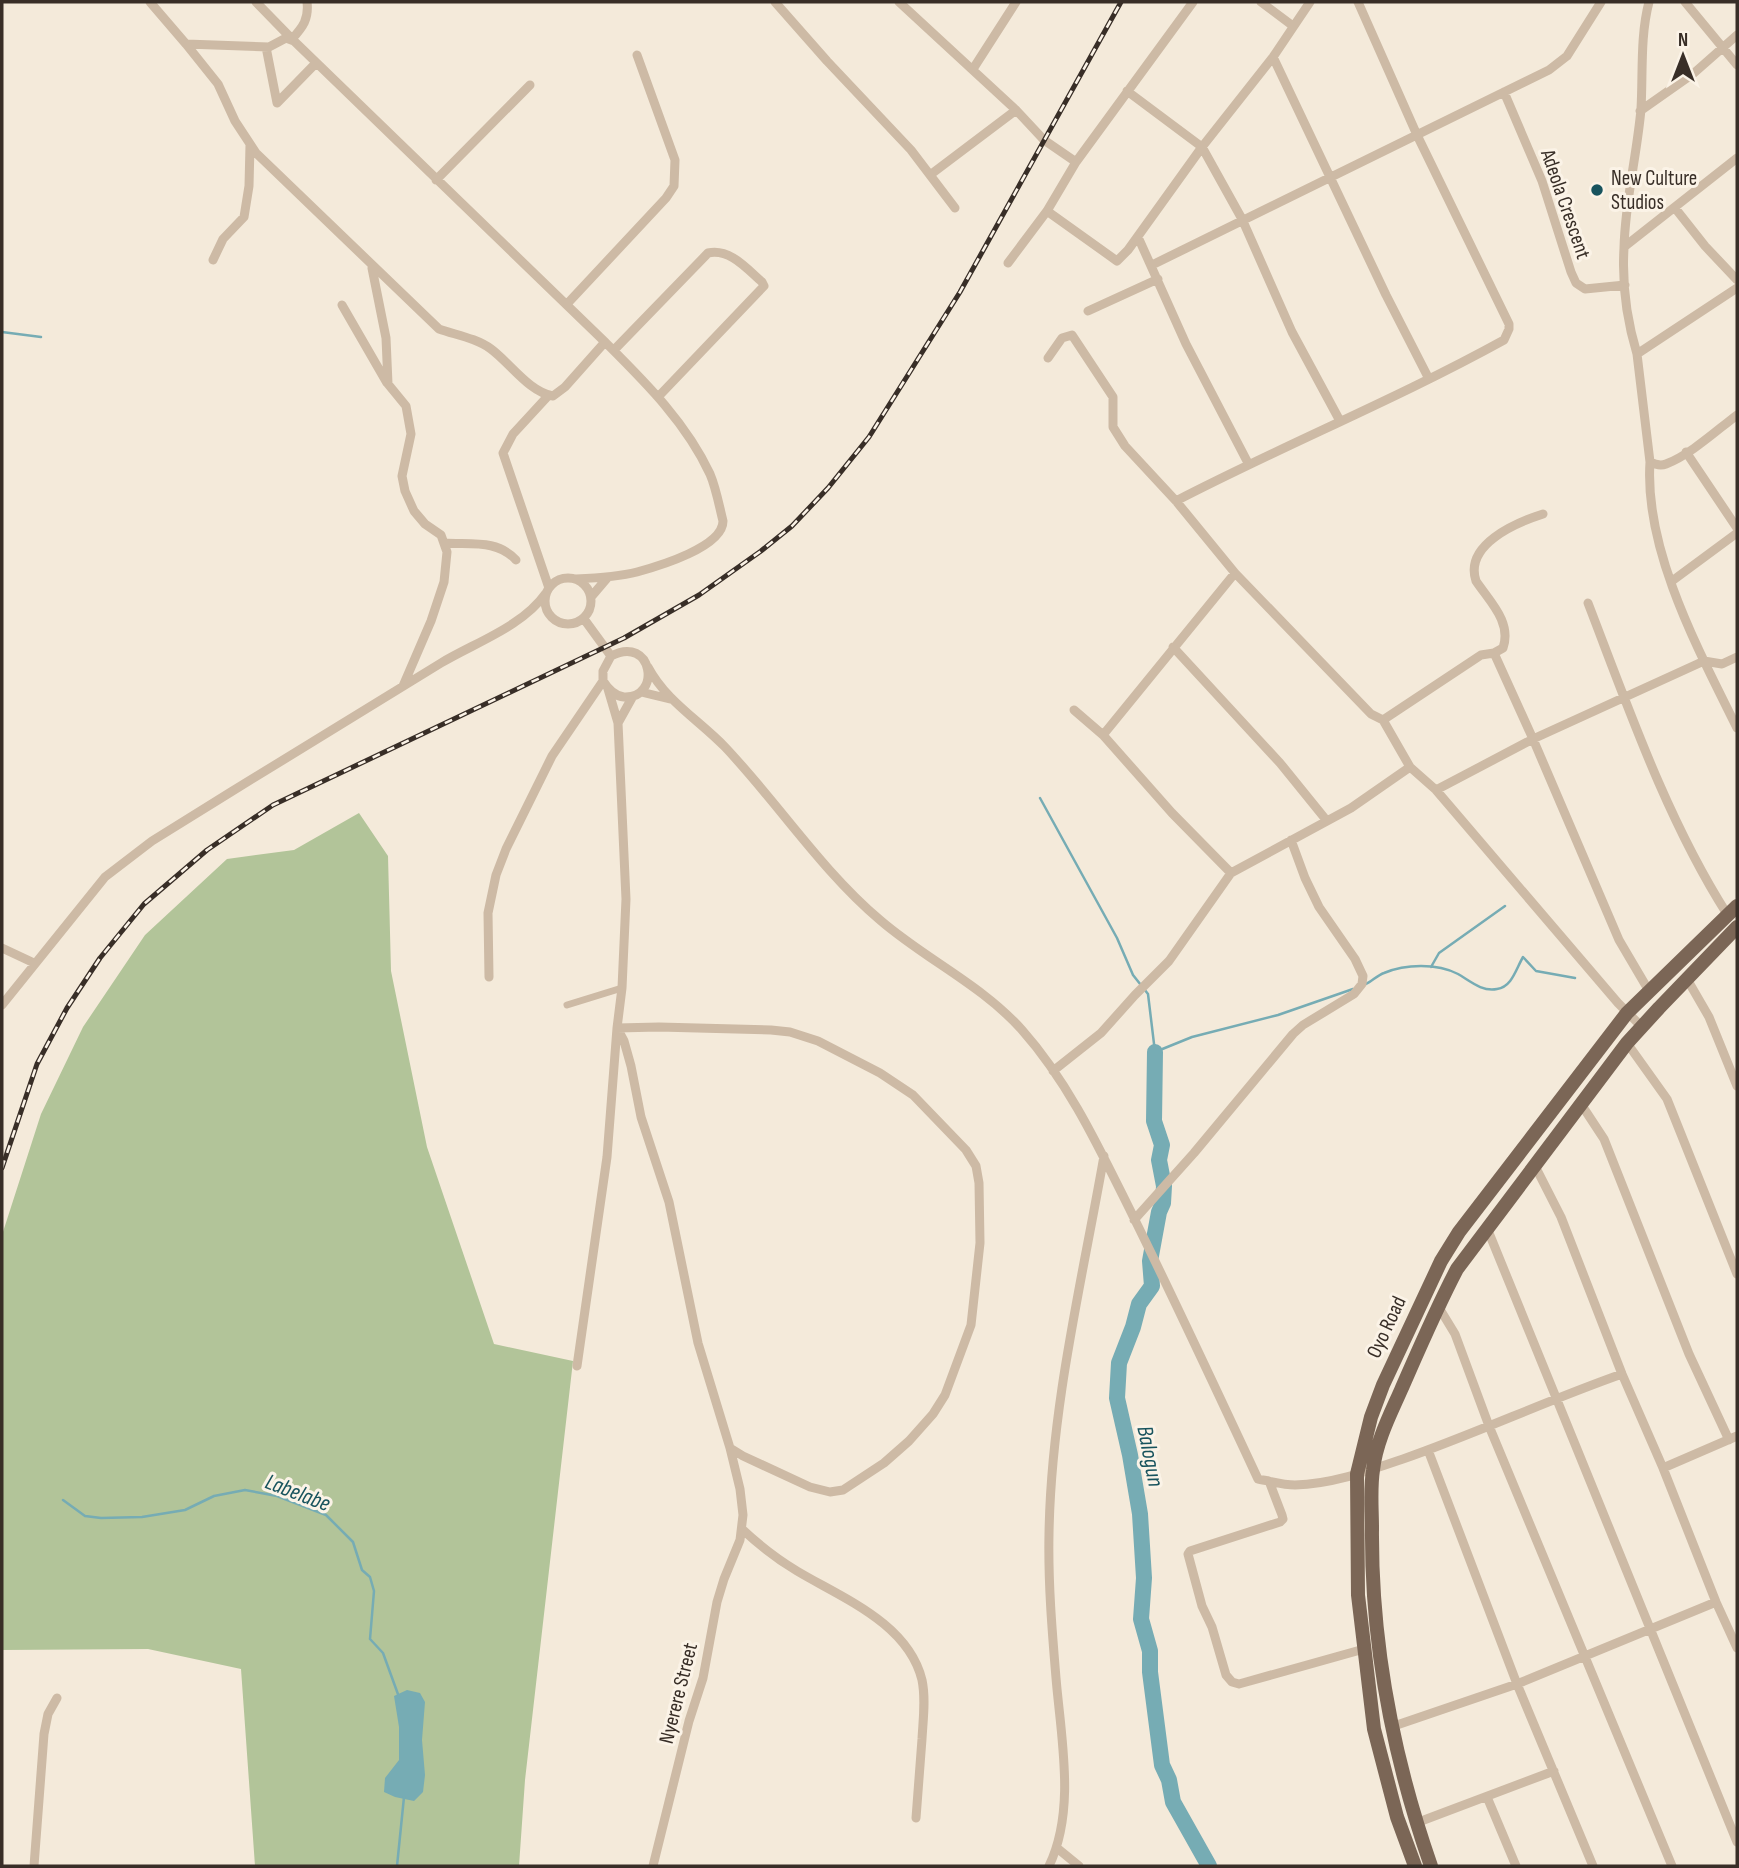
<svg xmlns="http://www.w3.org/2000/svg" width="1739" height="1868" font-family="'Sofia Sans Condensed',sans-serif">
<rect width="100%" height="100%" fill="#f4eada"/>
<path fill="#b2c499" d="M359,813L388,856L391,971L427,1147L494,1344L573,1361L525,1780L519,1866H255L241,1669L148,1649L2,1650V1235L41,1114L83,1027L145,935L227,859L294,850Z"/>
<path fill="#76acb4" d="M407,1690L420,1693L425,1702L422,1740L425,1775L423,1792L414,1801L395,1797L384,1792L385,1778L399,1760V1727L394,1696Z"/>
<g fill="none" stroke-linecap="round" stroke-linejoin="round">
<path stroke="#76acb4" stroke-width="2.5" d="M2,332L41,337
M1040,798L1117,938L1133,975L1148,994L1155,1052L1192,1037L1278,1015L1353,989
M1431,967L1439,953L1505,906
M1366,984C1372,981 1378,975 1384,973C1405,964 1437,963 1458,974C1470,981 1482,992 1497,989C1512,987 1516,969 1523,957L1536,971L1575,978
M63,1500L85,1516L101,1518L142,1517L185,1510L214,1496L245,1490L277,1496L326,1515L353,1542L362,1570L370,1577L374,1591L370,1639L383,1653L399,1697
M397,1866L404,1797"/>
<path stroke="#76acb4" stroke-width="16" d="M1155,1052L1154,1121L1162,1145L1159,1160L1164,1186L1163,1203L1159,1212L1150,1261L1152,1286L1139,1304L1133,1327L1119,1363L1117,1398L1130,1455L1140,1514L1144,1578L1141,1619L1150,1651V1672L1162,1765L1169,1780L1173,1802L1209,1866"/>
<path stroke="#cdbaa5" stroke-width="7" d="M567,1005L622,988"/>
<path stroke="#cdbaa5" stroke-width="9" d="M150,2L186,44L269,47L286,38L294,41L605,342C644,381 686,422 710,474C716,488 719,505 723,521C723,547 659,566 637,572C617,577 597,578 576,579
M256,2L292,39C303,27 309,19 307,2
M775,2L827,61L911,150L955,208
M899,2L1016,110L1044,140L1076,162
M1261,2L1293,26
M1649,2C1640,36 1643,74 1641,109C1637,155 1625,201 1624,248C1622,282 1627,321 1637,354L1650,462C1656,465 1661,466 1666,464C1690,455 1717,430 1737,415
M1685,2L1737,65
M186,44L218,84L235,121L256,153L439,329C456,335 476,338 491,349C510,363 529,392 553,396L565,387L605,342
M266,47L277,103L316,63
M1273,57L1386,295L1429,379
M973,69L1016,2
M1127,91L1202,147L1242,219L1292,332L1340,421
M1504,92L1542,181L1571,272L1576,283L1585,289L1625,285
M1640,111L1694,73L1737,35
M930,175L1016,110
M436,180L530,85
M1675,208L1705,246L1737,280
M1047,211L1117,261L1128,250L1202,147L1273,57L1310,2
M1138,237L1186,344L1248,463
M1624,247L1737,158
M213,260L223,239L244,217L249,186L250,145
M1008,263L1047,211L1076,162L1193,2
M1152,265L1549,70L1567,56L1601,2
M372,268L386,338L388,384L406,406L411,434L402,476L405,491L414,511L425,524L441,535L447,552L444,582L431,621L403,686
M567,304L666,198L674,186L675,160L637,55
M342,305L387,383
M1088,311L1158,279
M614,350L708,253C730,248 747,269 762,282L764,286L658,397
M1637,354L1737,288
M1048,358L1062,338L1072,335L1113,397V427L1125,446L1176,501L1235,573L1371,714L1383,720L1410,767L1436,790L1618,1003L1642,1027
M548,396L513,434L503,453L549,588
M1686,452L1737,528
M1650,462C1644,550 1699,651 1737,728
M1176,501C1284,445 1397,399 1504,340L1509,329V324L1417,135L1358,2
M444,543C470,545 497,539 516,560
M545 601a23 23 0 1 1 46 0a23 23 0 1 1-46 0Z
M1672,581L1737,533
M591,597L608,577
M1588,603C1628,707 1667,820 1727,914
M584,619L611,656
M1173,647L1280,763L1327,821
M1494,653L1533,739L1619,940L1649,991
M648,667C666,701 699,720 725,747C778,803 821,870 880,920C925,959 982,985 1022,1030C1070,1084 1101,1152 1133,1216C1176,1303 1217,1391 1258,1479C1270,1481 1283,1485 1295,1485C1332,1484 1368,1471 1403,1459C1477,1433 1548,1400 1622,1374
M608,689L618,723L626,899L622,988L617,1028L624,1041L631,1066L641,1117L669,1202L698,1343L730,1448L740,1489L743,1515L740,1540L724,1579L717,1602L703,1678L689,1721L653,1866
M641,692L670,699
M1074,710L1103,735L1172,813L1231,873
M1383,720L1481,655L1494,653L1503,648C1512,622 1490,602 1476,581C1464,545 1515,523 1543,514
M618,723L633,696
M1103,735L1235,573
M1436,790L1533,739L1704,661L1722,664L1737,657
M2,948L34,963
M489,977L488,913L496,875L506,849L552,756L603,681V671L611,656C653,634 662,699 624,697C614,696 608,689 603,681
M1687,979L1709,1017L1737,1086
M2,1005L105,877L152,841C248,781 345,722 441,663C476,642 522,627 546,593
M1627,1043L1667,1099L1737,1274
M1053,1071L1101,1033L1135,995L1169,961L1231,873L1351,808L1410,767
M1581,1104L1604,1139L1689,1354L1729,1440
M1535,1166L1561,1217L1622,1374L1663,1468L1716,1602L1737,1648
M1134,1220L1194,1153L1293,1034L1303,1025L1354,994L1362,984L1363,976L1355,959L1319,907L1305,878L1291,840
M1487,1228L1737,1842
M1438,1306L1455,1334L1489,1426L1672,1866
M577,1366L607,1157L617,1028L659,1027L771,1030L790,1032L818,1041L880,1073L913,1095L966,1150L976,1166L979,1183L980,1243L971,1325L945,1395L933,1414L909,1441L884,1463L843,1490L830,1492L810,1487L743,1456L730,1448
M1428,1450L1517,1684L1593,1866
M1663,1468L1737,1436
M1269,1481L1282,1515L1283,1519L1280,1522L1190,1551L1188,1554L1202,1606L1212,1627L1226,1675L1232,1682L1239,1684L1364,1649
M742,1529C759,1545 777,1559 797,1571C842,1598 908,1623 922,1680C926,1699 923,1720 922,1739C920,1765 918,1792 916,1818
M1391,1727L1517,1684L1716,1602
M1487,1797L1516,1866
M1416,1823L1554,1771
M1057,1848L1079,1866
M34,1866L44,1734L48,1714L57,1698
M1049,1866C1076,1810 1061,1738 1056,1678C1052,1630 1048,1582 1049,1534C1051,1407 1082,1281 1104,1156"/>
<path stroke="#7b6656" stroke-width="14" d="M1415,1866L1397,1817L1374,1729L1358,1595L1357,1474L1371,1417L1383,1385L1441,1261L1459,1232L1627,1013L1737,906
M1431,1866C1393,1757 1371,1644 1372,1528C1372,1509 1370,1489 1373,1470C1376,1442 1390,1415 1401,1390C1419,1349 1436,1309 1457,1269L1627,1043L1659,1008L1737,927"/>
<defs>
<path id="rail" d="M2,1168L37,1064L67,1008L100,958L144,904L207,850L273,805L624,638L699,595L761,551L792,526L828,488L869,437L960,292L1121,2"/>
</defs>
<use href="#rail" stroke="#382e27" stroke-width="5"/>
<use href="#rail" stroke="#fbf3e7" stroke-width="2.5" stroke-dasharray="8" stroke-linecap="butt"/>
</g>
<circle fill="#18535d" stroke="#fbf3e7" stroke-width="2.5" cx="1597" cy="190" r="7"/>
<g text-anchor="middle" stroke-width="6" stroke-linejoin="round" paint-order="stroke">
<g font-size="21" fill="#382e27" stroke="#fbf3e7" text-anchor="start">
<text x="1611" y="185">New Culture<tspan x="1611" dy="24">Studios</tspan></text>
</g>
<g font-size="21" fill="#382e27" stroke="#fbf3e7">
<text transform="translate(1566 204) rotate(71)" y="7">Adeola Crescent</text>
<text transform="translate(1386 1327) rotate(-65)" y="7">Oyo Road</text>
<text transform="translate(678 1693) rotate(-76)" y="7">Nyerere Street</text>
</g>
<g font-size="23" font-style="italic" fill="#18535d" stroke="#fbf3e7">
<text transform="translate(1151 1456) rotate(79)" y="8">Balogun</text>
<text transform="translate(298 1492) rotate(21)" y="8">Labelabe</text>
</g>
</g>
<rect width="1739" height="1868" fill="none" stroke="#382e27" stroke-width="7"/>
<g transform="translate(1683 56)" stroke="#fbf3e7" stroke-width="5" paint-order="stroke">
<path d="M0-5L12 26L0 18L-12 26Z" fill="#382e27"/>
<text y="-10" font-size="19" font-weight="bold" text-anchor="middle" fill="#382e27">N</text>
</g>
</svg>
